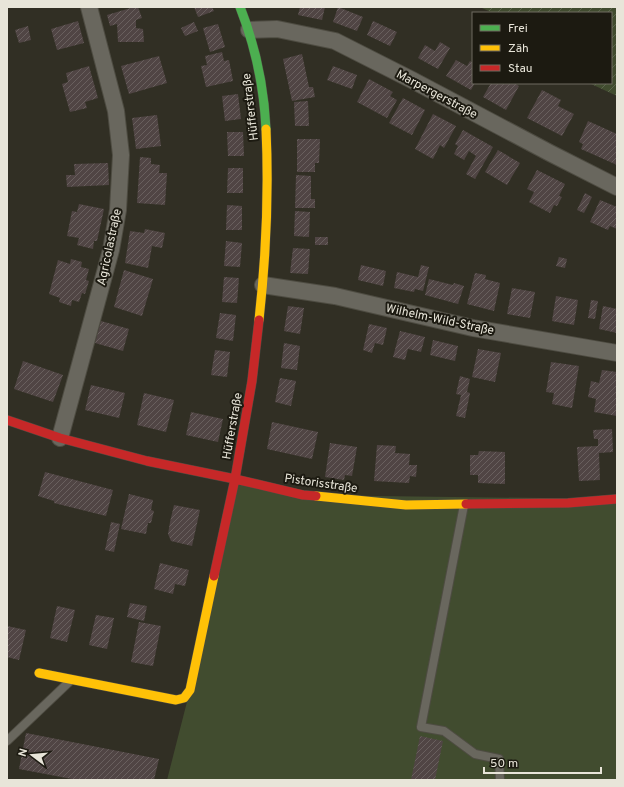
<svg xmlns="http://www.w3.org/2000/svg" width="624" height="787" font-family="Overpass,sans-serif">
<defs>
<pattern id="garden-furrows" width="10" height="10" patternUnits="userSpaceOnUse"><rect width="10" height="10" fill="#414c2f"/><path d="M-1 1l2-2M0 10L10 0M9 11l2-2" fill="none" stroke="#5c664d"/></pattern>
<pattern id="building-hatch" width="6" height="6" patternUnits="userSpaceOnUse"><rect width="6" height="6" fill="#504544"/><path d="M-1 1l2-2M0 6l6-6M5 7l2-2" fill="none" stroke="#69605e"/></pattern>
</defs>
<rect width="100%" height="100%" fill="#312f24"/>
<path fill="#414c2f" d="M235,479L303,495L617,499V780H167L190,690Z"/>
<path fill="url(#garden-furrows)" d="M480,7H617V96L589,83H611V13H493Z"/>
<path fill="url(#building-hatch)" d="M134,7H138L142,18L136,20V28L143,29L144,42H118L117,24L110,26L107,15Z
M194,7H212L214,11L198,17Z
M300,7H325L322,20L298,15Z
M338,7L363,17L357,31L333,22Z
M78,21L84,43L57,50L51,29Z
M373,21L397,32L390,46L367,35Z
M194,22L198,31L185,36L181,28Z
M218,24L225,47L210,52L203,28Z
M28,26L31,40L19,43L15,30Z
M440,42L450,48L438,69L418,58L425,45L435,51Z
M222,52L224,61L229,60L233,81L206,87L201,66L207,65L205,56Z
M302,54L309,87H313L315,97L292,101L283,59Z
M159,56L167,83L129,94L121,66Z
M456,60L467,66L470,61L473,63V83H475L471,90L446,76Z
M89,66L98,98L85,102L87,108L70,112L62,84L68,82L66,73Z
M333,66L357,75L352,89L327,80Z
M369,79L393,92L390,96L397,100L387,118L357,102Z
M491,83L504,84V83H514L519,86L506,110L483,97Z
M542,90L561,100L558,106L574,114L562,136L527,118Z
M238,94L241,119L225,121L222,96Z
M403,98L425,110L412,135L389,123Z
M308,101L309,126H295L294,102Z
M433,114L456,126L444,148L440,145L433,159L415,149Z
M157,115L161,146L136,149L132,118Z
M588,121L617,134V165L581,149L583,144L579,142Z
M463,130L493,147L475,179L466,174L476,156L469,151L464,160L454,154L458,146L455,144Z
M227,132H243L244,156H228Z
M297,139H320L319,163H315V172H297Z
M498,150L520,163L507,185L485,172Z
M140,157L151,158V164L160,165L159,173H167L165,205L137,203Z
M108,163L109,185L67,187L66,175H75L74,164Z
M228,168H243V193H227Z
M537,170L565,184L559,196L562,197L557,206L554,205L550,213L529,202L534,192L527,189Z
M296,175L311,176V199H315V208H295Z
M585,193L592,197L584,213L577,210Z
M600,200L617,207V229L610,226L608,230L590,222Z
M79,204L104,209L97,241H94L93,249L77,245L79,238L67,236L72,211L77,212Z
M227,205L242,206V230H226Z
M295,211L310,212L309,237L294,236Z
M145,229L165,233L162,248L152,246L148,268L125,263L130,231L144,233Z
M315,237H328V245H315Z
M226,241L242,243L240,267L224,266Z
M293,248L310,249L308,274L290,273Z
M559,257L567,259L565,268L556,266Z
M71,259L82,262L81,267L89,269L86,280L89,281L85,294L82,293L79,302L72,300L71,306L59,302L60,298L49,294L58,260L70,264Z
M361,265L386,271L383,286L358,280Z
M421,265L429,267L423,291L415,289L414,292L394,288L397,272L418,277Z
M124,270L153,279L142,316L114,307Z
M475,273L486,275L485,279L500,283L494,311L467,304Z
M224,277L239,278L237,303L222,302Z
M429,279L453,285L454,283L464,286L458,304L425,295Z
M512,288L535,292L530,318L507,314Z
M556,296L578,300L574,325L552,321Z
M591,300L598,301L595,319L588,318Z
M288,306L304,308L300,334L284,331Z
M603,306L617,309V333L599,329Z
M220,313L236,315L233,341L216,338Z
M101,321L129,329L123,351L95,343Z
M369,324L387,328L383,345L375,343L372,353L363,350Z
M400,331L425,337L421,352L408,349L405,360L393,357Z
M433,340L458,346L455,361L430,355Z
M284,343L300,346L297,370L281,368Z
M478,349L501,353L495,382L472,377Z
M215,350L230,352L227,377L211,375Z
M23,361L63,375L53,402L14,389Z
M551,362L579,366L572,408L552,404L554,393L546,392Z
M602,370L617,372V416L594,412L596,399L588,397L591,381L599,383Z
M460,376L470,379L467,392L470,393L465,418L456,416L461,395L456,394Z
M280,378L296,381L291,406L275,402Z
M91,385L125,393L119,418L85,410Z
M144,393L174,400L166,432L137,425Z
M191,412L223,419L218,442L186,435Z
M272,422L318,432L312,459L267,449Z
M612,429L613,452L599,453L600,480L579,481L577,447L598,446V439H594L593,430Z
M330,443L357,447L352,476L345,475L344,480L325,477Z
M377,445L396,446L395,453L410,454L409,465H417L416,477L410,476L409,483L374,481Z
M479,451L505,452V484L478,483V475H470V455H478Z
M45,472L113,490L106,516L54,503V501L38,496Z
M129,494L153,500L151,510L154,511L151,523H148L146,534L121,529Z
M174,505L200,510L192,546L171,541L168,534L170,522Z
M111,522L120,524L114,552L105,550Z
M160,563L189,570L185,586L175,584L173,594L154,589Z
M130,603L147,606L144,621L127,617Z
M57,606L75,610L67,642L50,638Z
M96,615L114,618L107,649L89,645Z
M139,622L161,626L153,666L131,662Z
M7,626L26,630L19,660L7,657Z
M26,733L159,759L154,780H77L19,769Z
M420,736L443,741L435,780H411Z"/>
<g fill="none" stroke-linecap="round" stroke-linejoin="round">
<defs>
<path id="lane" d="M464,505L421,727L444,731L475,754L499,759L500,780
M7,741L69,682"/>
<path id="street" d="M249,30L277,29L335,41L412,80L550,153L617,187
M263,285L335,296L473,328L617,353
M60,438L111,250L118,210L121,155L116,111L89,7"/>
<path id="fast" d="M240,7C255,45 264,88 266,129"/>
<path id="slow" d="M259,320C266,257 269,193 266,129
M316,496L406,505L466,504
M39,673L176,700L184,698L190,690L214,576"/>
<path id="jam" d="M7,420L60,438L147,461L235,479L303,495L316,496
M466,504L568,503L617,499
M214,576L235,479L252,381L259,320"/>
</defs>
<use href="#lane" stroke="#4e4c42" stroke-width="10"/>
<use href="#street" stroke="#4e4c42" stroke-width="18"/>
<use href="#fast" stroke="#4e4c42" stroke-width="10"/>
<use href="#slow" stroke="#4e4c42" stroke-width="10"/>
<use href="#jam" stroke="#4e4c42" stroke-width="10"/>
<use href="#lane" stroke="#69675e" stroke-width="8"/>
<use href="#street" stroke="#69675e" stroke-width="16"/>
<use href="#fast" stroke="#4caf50" stroke-width="9"/>
<use href="#slow" stroke="#ffc107" stroke-width="9"/>
<use href="#jam" stroke="#c62828" stroke-width="9"/>
</g>
<g text-anchor="middle" stroke-width="4" stroke-linejoin="round" paint-order="stroke">
<g font-size="12" fill="#e8e5d9" stroke="#1c1a11">
<text transform="translate(437 94) rotate(28)" y="4">Marpergerstraße</text>
<text transform="translate(250 107) rotate(-97)" y="4">Hüfferstraße</text>
<text transform="translate(109 247) rotate(-78)" y="4">Agricolastraße</text>
<text transform="translate(440 319) rotate(12)" y="4">Wilhelm-Wild-Straße</text>
<text transform="translate(232 426) rotate(-80)" y="4">Hüfferstraße</text>
<text transform="translate(321 483) rotate(8)" y="4">Pistorisstraße</text>
</g>
</g>
<rect width="624" height="787" fill="none" stroke="#e8e5d9" stroke-width="16"/>
<rect x="472" y="12" width="140" height="72" fill="#1c1a11" stroke="#6e6b61"/>
<rect x="480" y="25" width="20" height="6" fill="#4caf50" stroke="#6e6b61"/>
<text x="508" y="32" font-size="12" fill="#e8e5d9">Frei</text>
<rect x="480" y="45" width="20" height="6" fill="#ffc107" stroke="#6e6b61"/>
<text x="508" y="52" font-size="12" fill="#e8e5d9">Zäh</text>
<rect x="480" y="65" width="20" height="6" fill="#c62828" stroke="#6e6b61"/>
<text x="508" y="72" font-size="12" fill="#e8e5d9">Stau</text>
<g transform="translate(32 755) rotate(286)" stroke="#1c1a11" stroke-width="3" paint-order="stroke">
<path d="M0-3L7 15L0 10L-7 15Z" fill="#e8e5d9"/>
<text y="-6" font-size="11" font-weight="bold" text-anchor="middle" fill="#e8e5d9">N</text>
</g>
<path d="M484 767v6h117v-6" fill="none" stroke="#e8e5d9" stroke-width="2"/>
<text x="490" y="767" font-size="12" fill="#e8e5d9" stroke="#1c1a11" stroke-width="3" paint-order="stroke">50 m</text>
</svg>
